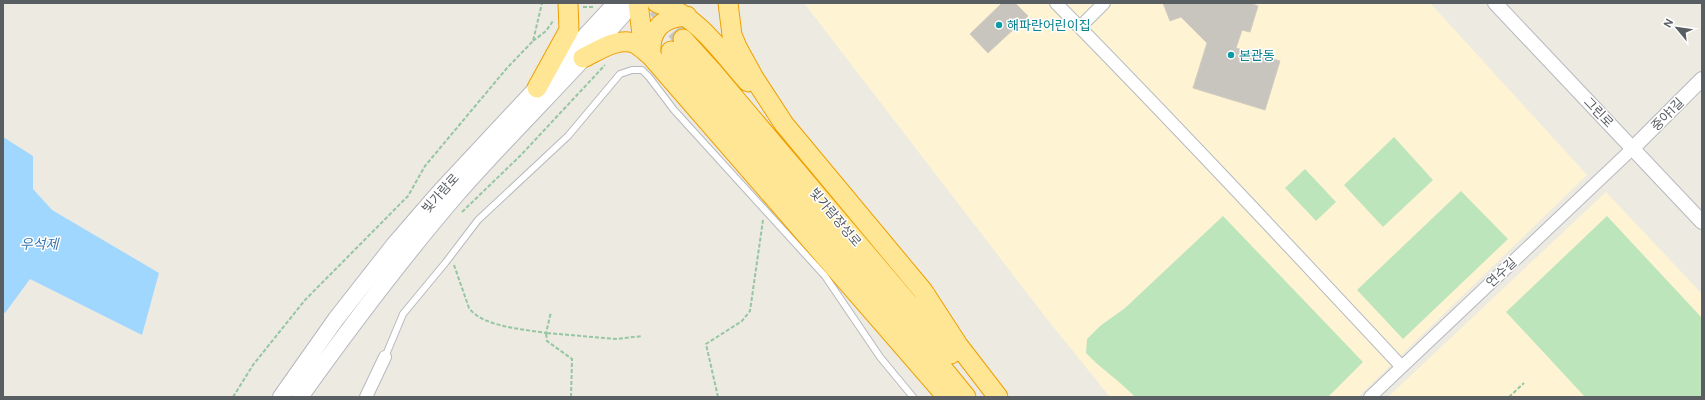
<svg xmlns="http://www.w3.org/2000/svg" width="1705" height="400" font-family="'DM Sans','Noto Sans KR',sans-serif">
<rect width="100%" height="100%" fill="#edeae1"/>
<path fill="#fef4d4" d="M804,3H1430L1587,175L1358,397H1110L1047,319Z
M1606,192L1702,294V397H1388Z"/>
<path fill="#bde5bc" d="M1394,137L1433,180L1383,227L1344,185Z
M1305,169L1336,202L1316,221L1285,188Z
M1461,191L1508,239L1403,339L1357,290Z
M1223,216L1363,362L1328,397H1135C1120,381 1101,369 1086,353L1087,339L1100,326L1125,308Z
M1607,216L1702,318L1701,397H1585L1506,312Z"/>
<path fill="#9fd7ff" d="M3,137L33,156V189L52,210L159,273L142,335L30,279L5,313L3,312Z"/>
<path fill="#c8c5be" stroke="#d2cbbf" d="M1002,3H1015L1028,16L988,53L970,34Z
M1163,3H1250L1258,6L1250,32L1242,30L1236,48L1280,61L1265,110L1193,88L1207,43L1181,17L1170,21Z"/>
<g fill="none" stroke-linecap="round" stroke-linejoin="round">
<path stroke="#c8c7c1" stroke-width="19" stroke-dasharray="19 10" stroke-linecap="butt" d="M657,8L683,39"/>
<defs>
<path id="service" d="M385,357L403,314L446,262L478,220L568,136L620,74L632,70H642L649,77L674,110L825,276L880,357L913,397"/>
<path id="minor" d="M1056,3C1173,122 1287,244 1401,366
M1080,27L1104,3
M366,397L385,357
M1370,397L1633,148"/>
<path id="tertiary" d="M1495,3L1702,222
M1633,148L1702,79"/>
<path id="secondary" d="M281,397L336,319L394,245L439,193L616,3
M300,397C350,327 401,259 457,194C514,129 577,69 633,3"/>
<path id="trunk" d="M638,3L642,34L650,54
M657,3C698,15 721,52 748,82
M728,3L732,35L737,47L754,78L784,124L923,291L958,345L998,397
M683,39L711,70L951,354
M671,51L877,288L966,397
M651,56C649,31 661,17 687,16
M583,58C598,51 619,36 636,44C641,47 646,52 651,56L947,397
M537,88L569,30L568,3"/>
</defs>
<use href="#service" stroke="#b6b9be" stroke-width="8"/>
<use href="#minor" stroke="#b6b9be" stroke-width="14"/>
<use href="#tertiary" stroke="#b6b9be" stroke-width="16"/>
<use href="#secondary" stroke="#b5b8be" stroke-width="18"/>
<use href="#trunk" stroke="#ee9f00" stroke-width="21"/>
<path stroke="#95c6a2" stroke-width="2" stroke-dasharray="4 2" stroke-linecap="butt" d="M583,7H594
M533,41L546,31L553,21
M462,212L521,155L605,65
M454,265L469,308C483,327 523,329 546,333L551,312
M233,397L253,365L305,300L408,196L425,166L507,68L533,41L542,3
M571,397L572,359L547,341L546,333L617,339L642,336
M718,397L706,344L742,321L750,311L763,220
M1509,397L1524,383"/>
<use href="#service" stroke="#fff" stroke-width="6"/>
<use href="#minor" stroke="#fff" stroke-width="12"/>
<use href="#tertiary" stroke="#fff" stroke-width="14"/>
<use href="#secondary" stroke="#fff" stroke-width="16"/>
<use href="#trunk" stroke="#ffe695" stroke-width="19"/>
</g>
<g fill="#0f9aa8" stroke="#fff" stroke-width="1.5">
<circle cx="999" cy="25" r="4"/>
<circle cx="1231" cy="55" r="4"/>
</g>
<g text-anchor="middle" stroke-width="3" stroke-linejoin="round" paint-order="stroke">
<g font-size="13" fill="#0d838f" stroke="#fff" text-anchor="start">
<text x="1007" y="30">해파란어린이집</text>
<text x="1239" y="60">본관동</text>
</g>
<g font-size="13" fill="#595e62" stroke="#fff">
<text transform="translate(1599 112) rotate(46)" y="5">그린로</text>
<text transform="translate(1667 114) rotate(-45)" y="5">중야1길</text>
<text transform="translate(440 193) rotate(-48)" y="5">빛가람로</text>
<text transform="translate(836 217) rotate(50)" y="5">빛가람장성로</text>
<text transform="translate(1501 272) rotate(-43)" y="5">연수길</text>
</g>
<g font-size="14" font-style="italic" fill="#3b78b2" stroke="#fff">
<text x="39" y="249">우석제</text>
</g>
</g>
<rect width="1705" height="400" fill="none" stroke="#595e62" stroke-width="8"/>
<g transform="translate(1677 28) rotate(299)" stroke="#ffffff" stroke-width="3" paint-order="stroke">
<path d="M0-3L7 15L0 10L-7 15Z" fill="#595e62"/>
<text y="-6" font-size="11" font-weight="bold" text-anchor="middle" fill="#595e62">N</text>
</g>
</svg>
